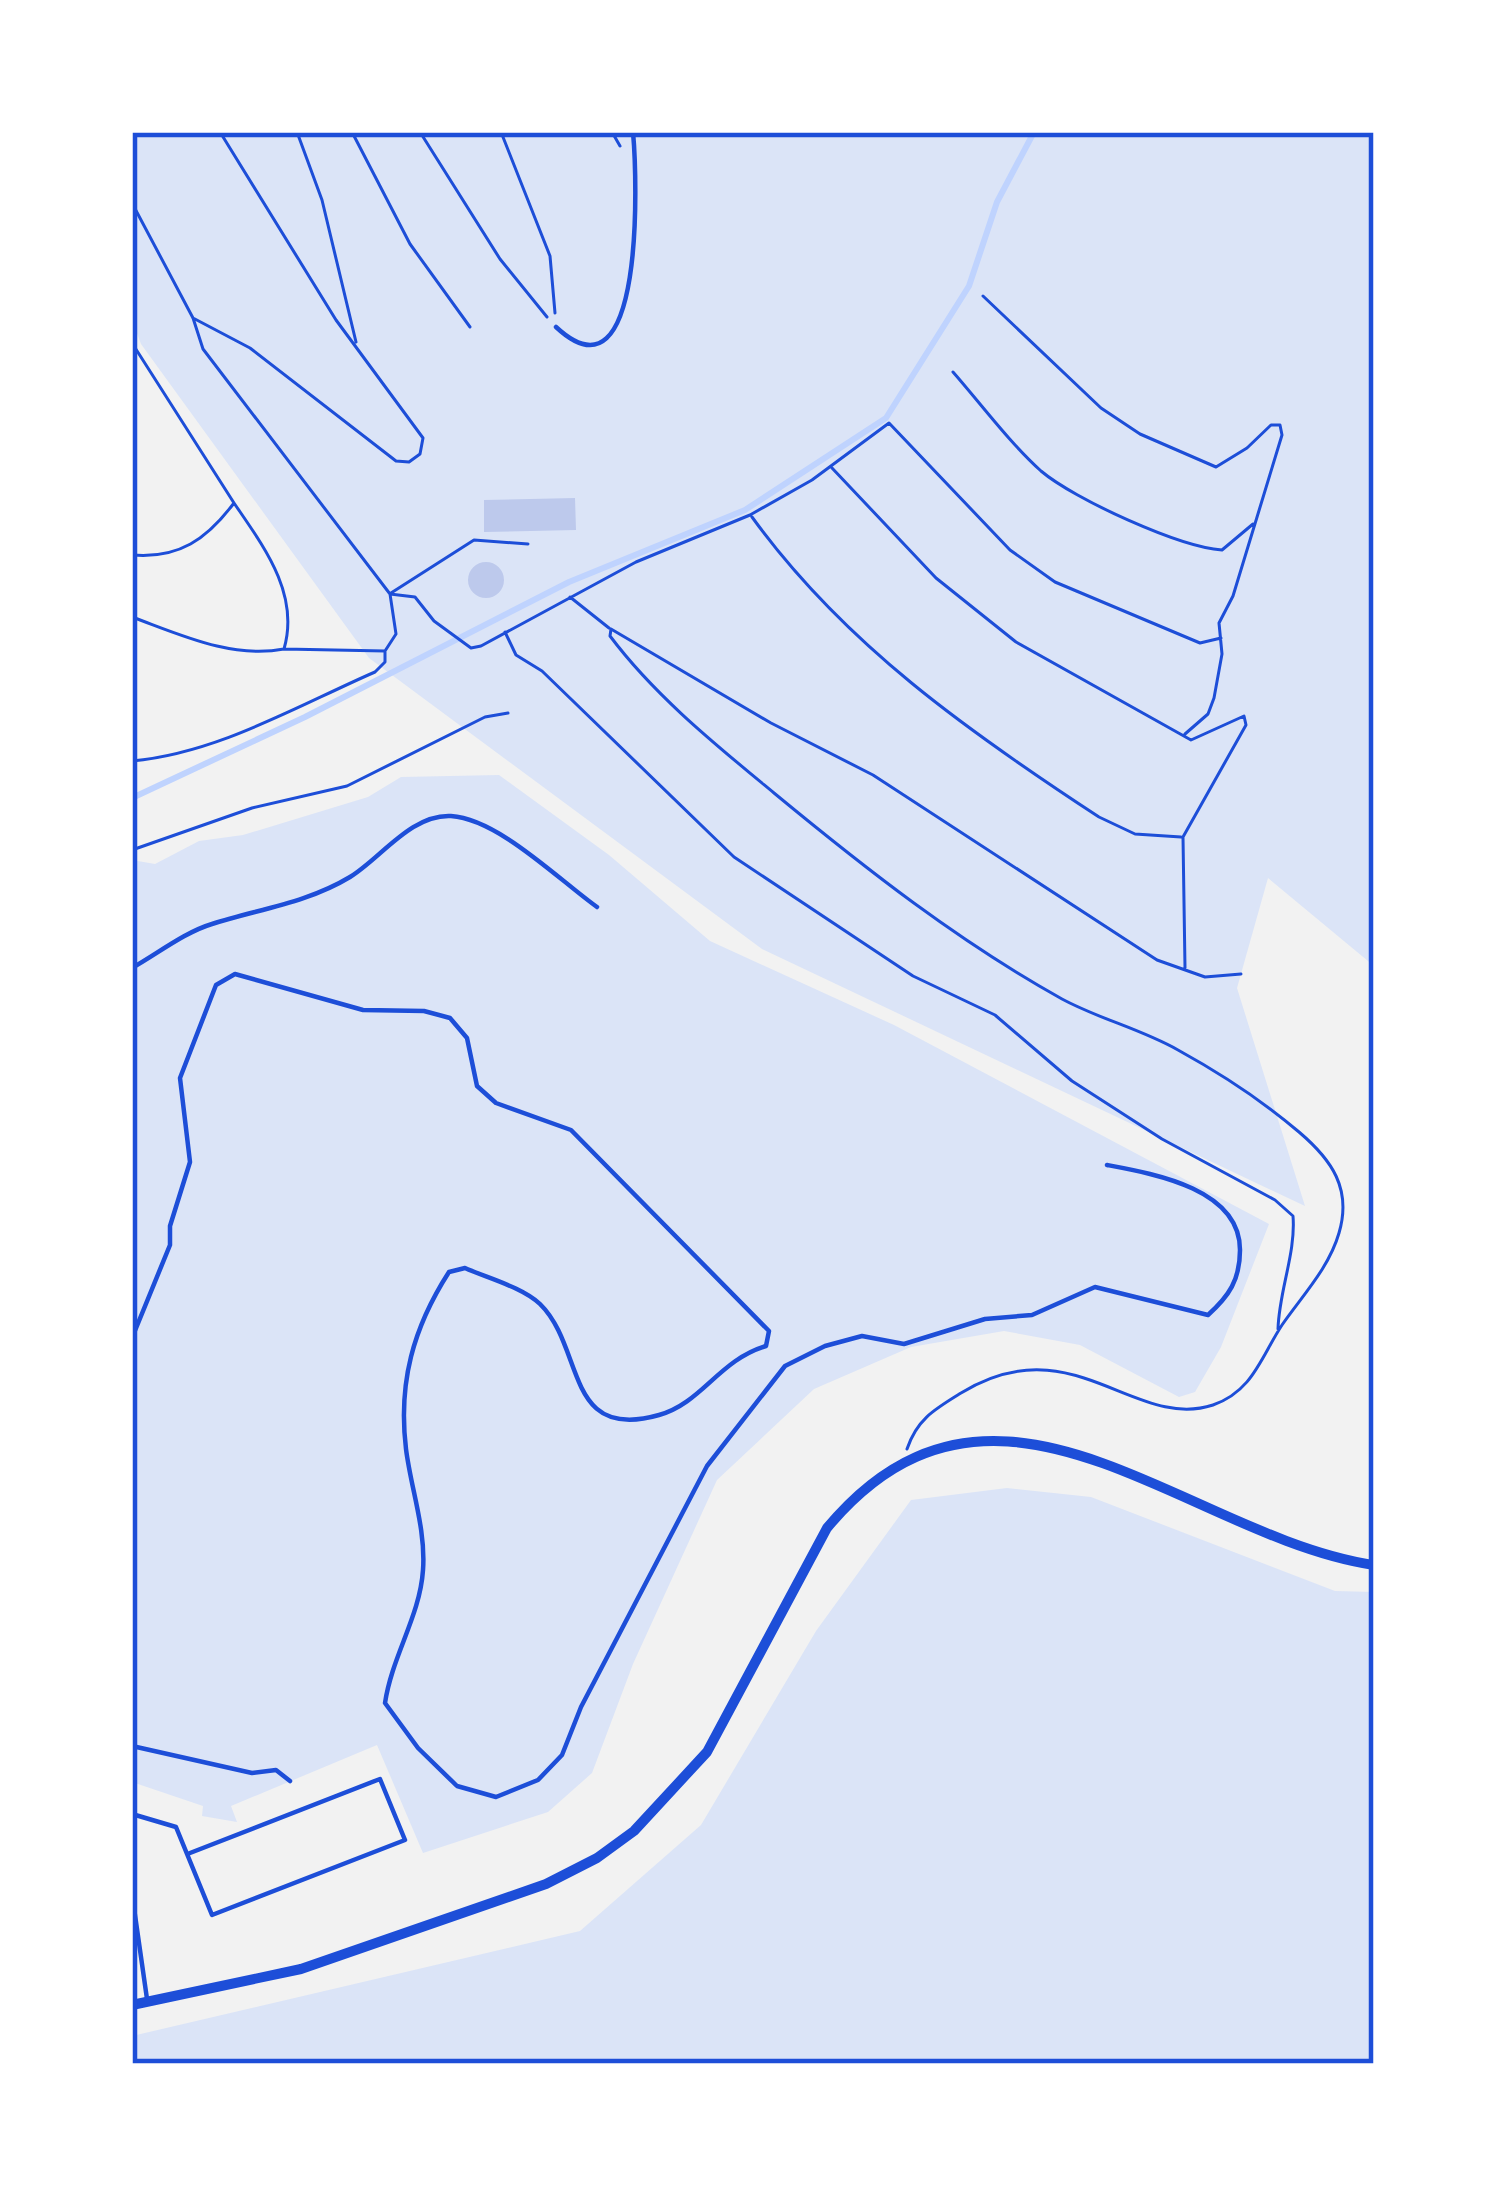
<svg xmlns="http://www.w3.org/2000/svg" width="1506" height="2196" font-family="'PT Sans Narrow',sans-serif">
<rect width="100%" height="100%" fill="#f2f2f2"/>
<path fill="#dbe4f7" d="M132,132H1374V966L1268,878L1237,988L1305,1206L762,949L369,658L141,344L132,320Z
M499,775L609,855L710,941L894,1025L1269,1224L1221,1347L1195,1392L1179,1397L1080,1345L1004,1331L911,1347L814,1389L717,1480L633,1664L592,1773L548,1812L423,1853L377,1745L231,1806L237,1822L202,1816L203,1806L132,1782V860L155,864L199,841L243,835L368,797L401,777Z
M1007,1488L1091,1497L1335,1591L1374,1592V2064H132V2036L580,1931L701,1825L816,1631L911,1500Z"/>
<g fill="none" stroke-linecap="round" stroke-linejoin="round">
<path stroke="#bfd3fe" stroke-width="6" d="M132,798L305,717L569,582L745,510L886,418L969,286L997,202L1034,132"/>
</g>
<path fill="#bdc9ec" d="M575,498L576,530L484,532V500Z
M468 580a18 18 0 1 1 36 0a18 18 0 1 1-36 0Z"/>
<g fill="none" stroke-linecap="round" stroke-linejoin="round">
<path stroke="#1d4ed8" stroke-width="3" d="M297,132L322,200L356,342
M352,132L410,244L470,327
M420,132L500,259L547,317
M501,132L550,256L555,313
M612,132L620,146
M132,203L193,318L203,349L390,594L396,634L385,651L284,649
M983,296L1101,408L1140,434L1216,467L1247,448L1271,425H1280L1282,435L1233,596L1219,623L1222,654L1214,698L1208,714L1185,734
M193,318L250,348L396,461L409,462L420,454L423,438L336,320L220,132
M132,343L234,503C207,539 179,559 132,555
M953,372C981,404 1009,442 1041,471C1074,499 1179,547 1222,550L1253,524
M832,468L936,578L1016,642L1191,740L1244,716L1246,725L1183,837L1185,968
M752,517C844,644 969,732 1099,817L1135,834L1181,837
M391,593L474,540L528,544
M390,594L415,597L434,621L471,648L481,646L636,562L750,515L812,480L889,423L1010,550L1055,582L1200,643L1221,638
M570,597L609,628
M132,617C181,635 232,659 284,649C300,594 264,547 234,503
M505,632L516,655L542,671L734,857L913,976L995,1015L1072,1081L1162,1139L1275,1200L1293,1216C1296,1253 1279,1291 1278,1329
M132,761C218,753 297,706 375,672L385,662V651
M132,850L252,808L347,786L485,717L508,713
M907,1449C917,1419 935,1409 961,1393C1072,1325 1134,1431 1213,1405C1253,1391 1261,1357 1282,1325C1302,1296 1329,1268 1339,1233C1352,1189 1332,1160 1299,1132C1264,1102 1218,1072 1178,1050C1141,1029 1099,1019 1062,999C958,941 866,869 774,793C716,745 655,696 610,636L611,629L771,723L873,775L1157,960L1205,977L1241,974"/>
<path stroke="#1d4ed8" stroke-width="4.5" d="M556,327C646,411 637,176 633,132
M132,968C157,954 185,932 212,924C259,909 307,903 350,877C381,858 411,814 451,816C498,819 558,879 597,907
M132,1338L170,1245V1226L190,1162L180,1078L216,985L235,974L363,1010L424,1011L450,1018L467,1038L477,1086L496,1103L571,1130L769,1331L766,1346C719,1360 702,1403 659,1415C564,1442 585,1348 540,1304C522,1287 487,1278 465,1268L449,1272C413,1328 398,1383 406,1449C411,1489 426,1529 423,1570C420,1616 392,1656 385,1703L418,1748L457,1786L496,1797L538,1780L562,1755L581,1707L707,1466L785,1366L825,1346L862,1336L904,1344L985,1319L1032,1315L1095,1287L1208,1315C1229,1296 1240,1280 1240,1250C1240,1189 1155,1174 1107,1165
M132,1746L252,1773L276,1770L290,1781
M132,1814L176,1827L212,1915L405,1840L380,1779L190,1853
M132,1894L147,1999"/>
<path stroke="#1d4ed8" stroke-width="10" d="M132,2005L301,1969L546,1884L597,1858L634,1831L707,1752L827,1528C996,1325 1186,1537 1374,1565"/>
</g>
<rect width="1506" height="2196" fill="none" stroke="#ffffff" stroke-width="270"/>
<rect x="135" y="135" width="1236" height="1926" fill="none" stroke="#1d4ed8" stroke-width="4.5"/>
</svg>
